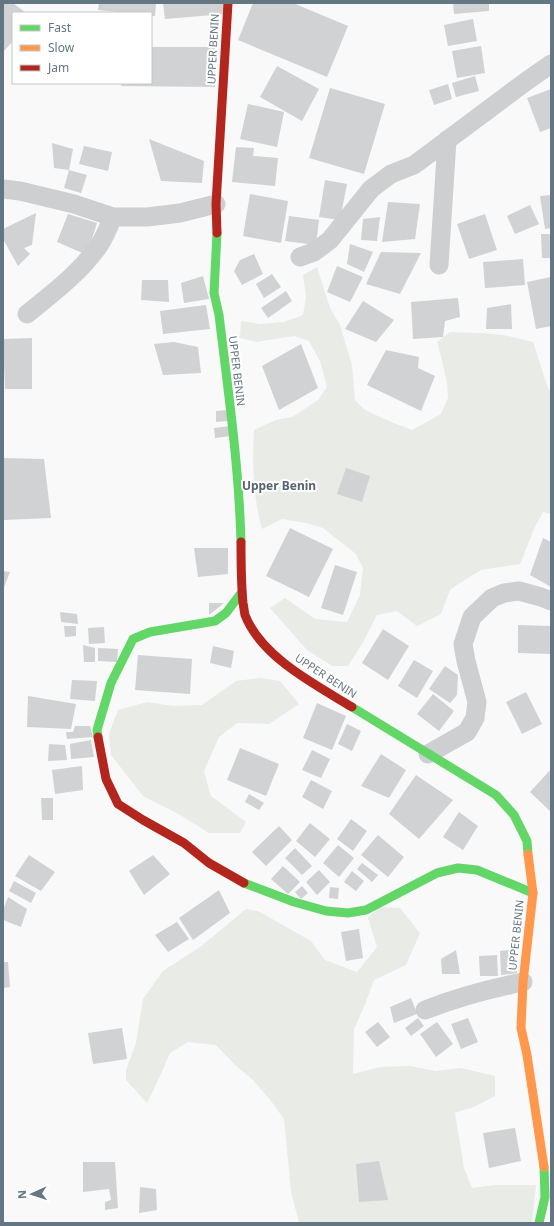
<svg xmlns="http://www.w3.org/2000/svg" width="554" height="1226" font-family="'Noto Sans',sans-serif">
<rect width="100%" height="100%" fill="#f9f9f9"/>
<path fill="#e8ebe6" d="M317,267L330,308L340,325L352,365L355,400L365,410L391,422L412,430L441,414L448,398L447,383L442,360L437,342L450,332L480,333L504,335L533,342L547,385L551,393V514L543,512L534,529L520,564L481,570L460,583L450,590L441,614L417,626L397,611L377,615L363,642L348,666H332L307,650L270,608L285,598L315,619L347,622L360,595L363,568L356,554L323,528L306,523L282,519L262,529C253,496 252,464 254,430L276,420L292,417L297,414L318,400L327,387L320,361L309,341L294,336L256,342L240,338L241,321L260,324L284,322L303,315L306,297L303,275Z
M261,678L280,681L299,704L269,724L237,723L219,737L204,771L211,796L246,822L240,833H209L182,816L143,796L111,755L109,734L118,710L147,702L173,706L202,705L236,681Z
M379,907L400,908L420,933L406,965L374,980L364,1007L354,1029L353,1074L380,1067L411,1066L435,1071L461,1068L495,1076V1096L476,1106L455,1113L464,1168L472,1188L496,1185H536L532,1223H392L377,1222L373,1223H299L291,1191L284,1119L271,1101L253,1080L234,1064L216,1045L188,1042L170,1053L160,1076L147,1103L126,1080V1070L136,1043L143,999L163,971L200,947L246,909L258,911L311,941L325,960L357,972L377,947L368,918Z"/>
<path fill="#d0d2d3" d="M3,3H13L26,13H13V41L3,52Z
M99,3H156L155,16H151V13H126L98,10Z
M163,3H224L225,14L165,19Z
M253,3H293L348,26L327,77L238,40Z
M453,3H489V11L454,14Z
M473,19L477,41L448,46L444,25Z
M481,46L485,73L457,78L452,51Z
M151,47H215V87L121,86V83H151Z
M277,66L319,89L302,121L260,97Z
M475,76L479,91L456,97L452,83Z
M448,84L452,99L434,105L429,90Z
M330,88L385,104L364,174L309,158Z
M551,89V128L540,132L527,98Z
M248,104L284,112L277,147L240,139Z
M149,139L204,161L202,183L161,181Z
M52,143L73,149L69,170L54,168Z
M84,146L112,152L108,171L79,164Z
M236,147L254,148L253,156L278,158L275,186L232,182Z
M69,170L87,175L81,193L64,188Z
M325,180L347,184L340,220L319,217Z
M250,194L288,201L281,243L243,236Z
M551,195V228L545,229L540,196Z
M388,202L420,204L415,239L382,242Z
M530,205L539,224L515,234L507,216Z
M36,213L32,245L24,248L30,254L18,266L3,239V229Z
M68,214L97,223L87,255L57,242Z
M485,214L497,250L469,259L457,224Z
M289,216L319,220L316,245L285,241Z
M380,217L377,241L361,240L363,219Z
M541,234H551V258H542Z
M350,244L373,252L364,272L347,264Z
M381,252L421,253L400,294L366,284Z
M254,254L263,274L242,285L234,271L240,260Z
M523,259L525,285L485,288L483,262Z
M337,266L363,277L350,302L327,292Z
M272,274L281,287L264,298L256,284Z
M203,276L209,299L184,303L181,283Z
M551,277V326L536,329L527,282Z
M142,280H168L169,302L141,300Z
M286,291L292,301L268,318L261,308Z
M458,298L460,317L445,321L443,337L413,339L411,302Z
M363,301L394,320L376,342L345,329Z
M511,304L512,329H486L487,308Z
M206,305L210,329L163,334L160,311Z
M32,338V389H5L3,339Z
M174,342L198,347L201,373L163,375L154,344Z
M301,344L318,388L279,410L262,366Z
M386,350L419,357L418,368L435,376L421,411L367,385Z
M228,410V421L216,422V411Z
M230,426L231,436L215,438L214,428Z
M3,458L44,459L51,518L4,520Z
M346,468L370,476L362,502L337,494Z
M290,528L333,549L309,597L266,576Z
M543,538L551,542V587L530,575Z
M194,548H228V574L198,577Z
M335,565L357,572L343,615L321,608Z
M3,571L10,572L3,590Z
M209,603H224L209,615Z
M60,612L77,614L78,624L61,622Z
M518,625L551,626V654L518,653Z
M64,626H76V636L65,637Z
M104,627L105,643L89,644L88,628Z
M383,629L409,646L388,680L362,663Z
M83,645L95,648V662H84Z
M213,646L234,651L231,668L210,663Z
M98,648L118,649L117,662L98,661Z
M138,655L192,659L190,694L135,690Z
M414,660L433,671L417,698L398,686Z
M445,666L458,675L457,695L450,703L429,689Z
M72,680L97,681L95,701L70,699Z
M526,692L542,724L522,734L506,702Z
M433,694L454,711L439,731L417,714Z
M28,696L76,704L71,729L27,727Z
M317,703L346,716L332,750L303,738Z
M347,724L361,731L352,751L338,744Z
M75,726H90L93,737L67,739L66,732H73Z
M91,740L94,757L71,759L70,744Z
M49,744L65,745L67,760L48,761Z
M240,748L279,764L266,796L227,780Z
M312,750L330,759L321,778L302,770Z
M381,754L406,770L389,798L361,786Z
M82,766L83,790L55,794L52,770Z
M551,769V812L530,792Z
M416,775L453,800L419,839L389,814Z
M311,780L332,791L323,809L302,797Z
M249,794L264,803L259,810L245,802Z
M41,798H53V820H42Z
M459,812L478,826L463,850L443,837Z
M351,819L367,831L353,851L337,839Z
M310,823L330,839L315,857L296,841Z
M279,826L292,840L266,866L252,852Z
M378,835L404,857L388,877L361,855Z
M338,845L354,858L339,877L323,863Z
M295,848L312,866L302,875L285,858Z
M29,855L55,872L41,891L15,876Z
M153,855L170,874L144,895L129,871Z
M362,863L378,875L372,882L357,869Z
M283,866L300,882L288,894L271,879Z
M319,870L330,882L317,895L306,882Z
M352,871L364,881L356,891L344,882Z
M14,881L36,893L31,903L9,891Z
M302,886L308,893L301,899L295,892Z
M330,887L339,888L338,899L329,898Z
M219,890L230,913L193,940L179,918Z
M8,897L27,909L21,927L3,920V910Z
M177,922L189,939L168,952L155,935Z
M359,929L363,958L346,961L341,932Z
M515,949L517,973L501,975L500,951Z
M456,950L460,974H442L441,959Z
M497,955L498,976H480L479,956Z
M3,962H8L10,987L3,988Z
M411,998L417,1014L394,1023L390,1007Z
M418,1018L424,1026L411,1036L405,1028Z
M468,1018L478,1042L461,1049L451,1024Z
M378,1022L390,1037L377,1047L365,1032Z
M437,1022L453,1044L436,1057L420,1034Z
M122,1028L127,1059L93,1064L88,1033Z
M515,1128L521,1161L489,1168L483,1133Z
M379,1161L388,1200L359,1202L356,1164Z
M83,1162H115L118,1208L105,1210V1202L111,1200L109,1189L83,1192Z
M140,1187L156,1189L157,1210L139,1213Z"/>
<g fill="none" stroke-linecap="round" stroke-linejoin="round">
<path stroke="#cecfd0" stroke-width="19" d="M3,189L20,191L74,204L113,217H147L180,213L216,204
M300,257L314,252L330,240L371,189L391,174L414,165L528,80L551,64
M439,265L447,140
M27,314C53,293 81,272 100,244C105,236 109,226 113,217
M428,754L467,732L475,718L477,702L466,661L463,644L472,617L492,598L504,593L519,591L541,597L551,601
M425,1010C458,997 488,989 523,982"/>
<path stroke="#63d668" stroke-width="9" d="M217,233L214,293L219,315C228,390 239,466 241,542
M352,707L496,795L514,815L527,841L528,854
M98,737L97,730L111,683L133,639L150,632L215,621L226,613L242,592
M244,883L294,902L326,911L348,913L366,910L437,873L458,868L477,870L533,893
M539,1223L545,1197L544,1167"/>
<path stroke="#ff974d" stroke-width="9" d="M528,854L533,893L523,982L521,1028L527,1055L544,1167"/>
<path stroke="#b3261e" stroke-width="9" d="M217,233L216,204L228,3
M241,542C241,562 241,583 243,603C244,607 244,611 245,615C261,657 316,685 352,707
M98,737L106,779L118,804L143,820L184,843L209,863L244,883"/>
</g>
<g text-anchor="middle" stroke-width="4" stroke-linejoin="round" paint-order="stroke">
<g font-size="11" fill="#657683" stroke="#fff">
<text transform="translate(213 49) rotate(-87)" y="4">UPPER BENIN</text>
<text transform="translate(237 371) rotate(83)" y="4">UPPER BENIN</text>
<text transform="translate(326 676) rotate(33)" y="4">UPPER BENIN</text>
<text transform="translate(516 935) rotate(-84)" y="4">UPPER BENIN</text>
</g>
<g font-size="12" font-weight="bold" fill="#57646e" stroke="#fff">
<text x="279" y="490">Upper Benin</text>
</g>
</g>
<rect width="554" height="1226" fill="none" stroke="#657683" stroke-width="8"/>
<rect x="12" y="12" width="140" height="72" fill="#ffffff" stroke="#c1c8cd"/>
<rect x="20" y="25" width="20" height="6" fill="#63d668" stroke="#c1c8cd"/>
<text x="48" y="32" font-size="12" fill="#657683">Fast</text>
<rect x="20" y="45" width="20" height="6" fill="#ff974d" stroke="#c1c8cd"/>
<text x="48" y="52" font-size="12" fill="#657683">Slow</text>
<rect x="20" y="65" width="20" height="6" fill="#b3261e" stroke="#c1c8cd"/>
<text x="48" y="72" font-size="12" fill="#657683">Jam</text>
<g transform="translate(32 1194) rotate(267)" stroke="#ffffff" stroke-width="3" paint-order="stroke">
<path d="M0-3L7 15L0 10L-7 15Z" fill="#657683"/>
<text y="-6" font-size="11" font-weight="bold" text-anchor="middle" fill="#657683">N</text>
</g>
</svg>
